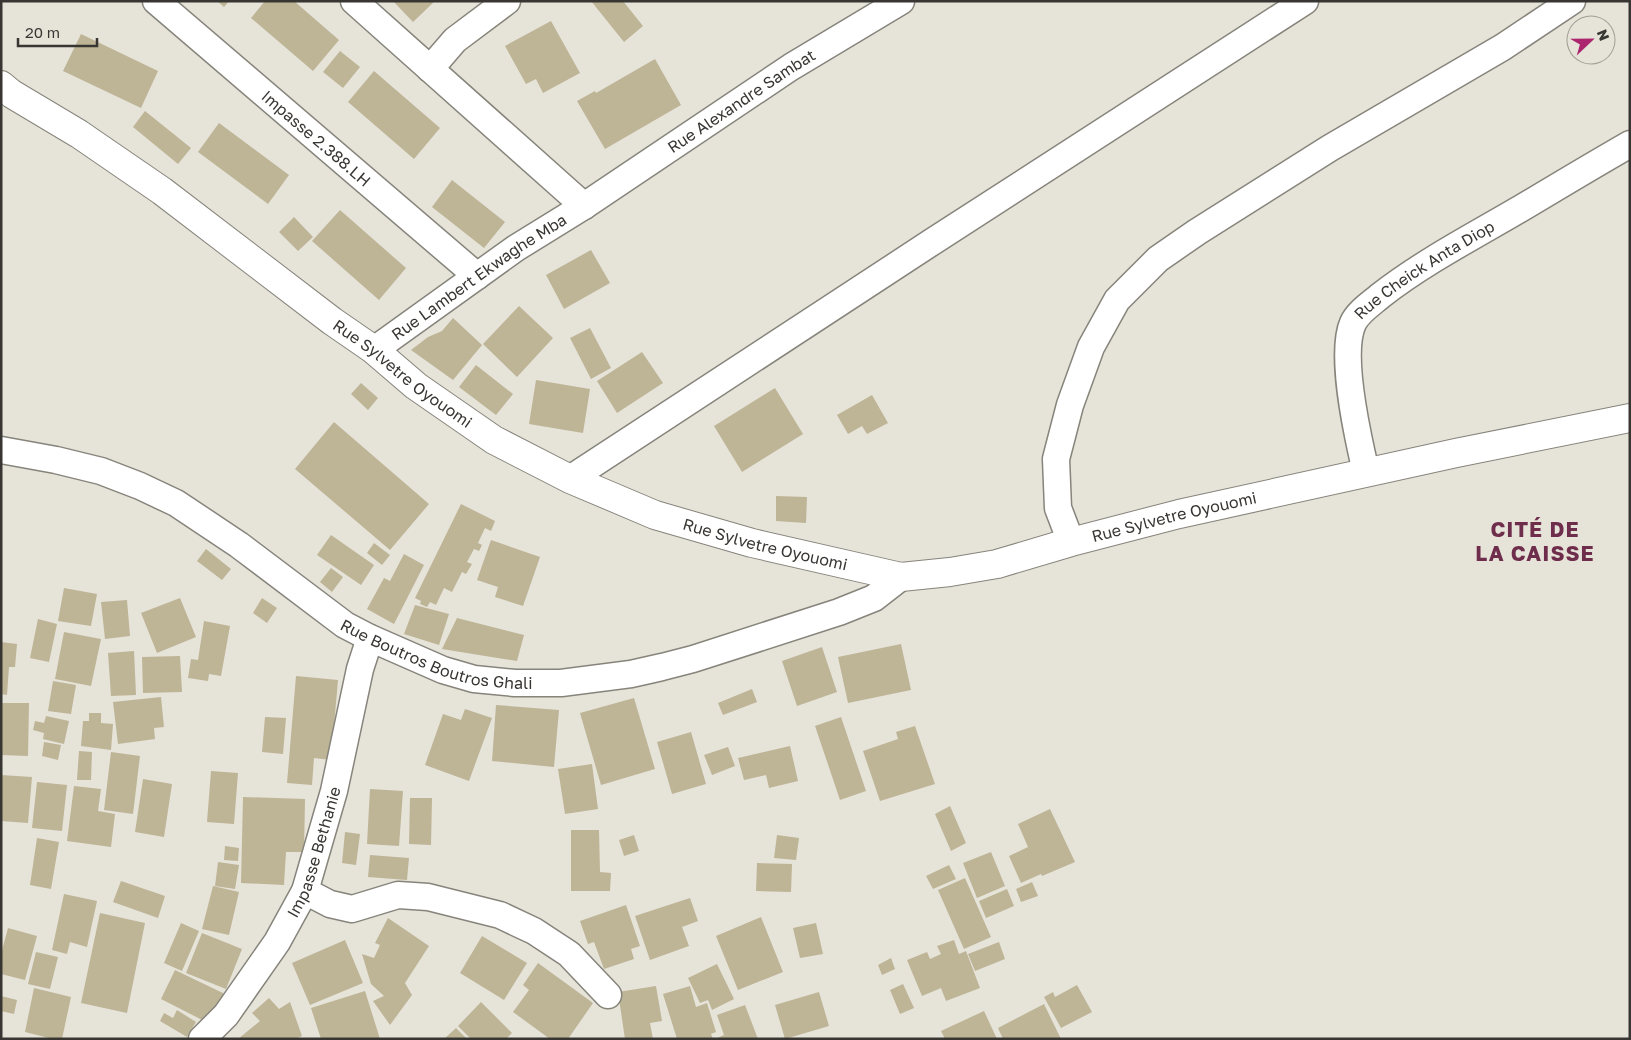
<svg xmlns="http://www.w3.org/2000/svg" width="1631" height="1040" font-family="'Golos Text',sans-serif">
<rect width="100%" height="100%" fill="#e6e3d9"/>
<path fill="#beb496" d="M217,1H229L224,7Z
M265,1H294L339,40L313,71L251,18Z
M393,1H435L413,22Z
M591,1H623L643,26L624,42Z
M551,21L580,73L543,93L536,79L526,84L505,46Z
M81,34L158,71L141,108L63,71Z
M340,51L360,67L343,88L323,72Z
M655,59L681,105L605,149L577,101L595,91L596,93Z
M374,71L440,128L414,159L348,102Z
M145,111L191,148L178,164L133,127Z
M219,123L289,175L268,204L198,152Z
M452,180L505,222L484,248L432,207Z
M340,210L406,268L379,300L312,241Z
M294,217L313,237L298,251L279,232Z
M591,250L610,283L564,309L546,275Z
M519,306L553,338L517,377L483,344Z
M453,318L482,345L453,380L411,350L428,337L442,331Z
M590,328L611,368L591,379L570,338Z
M642,352L663,383L617,413L597,381Z
M476,365L513,394L496,415L459,387Z
M536,380L590,389L583,433L529,424Z
M361,383L378,398L368,410L351,394Z
M775,388L803,434L742,472L714,426Z
M872,395L888,423L867,434L862,426L848,434L837,415Z
M334,422L429,504L390,550L295,469Z
M776,496L807,497L806,523L776,521Z
M461,504L495,521L491,531L485,528L478,543L482,545L479,551L474,549L467,562L472,564L466,574L462,572L452,592L444,588L436,605L430,602L427,607L420,604L421,601L415,598Z
M331,535L374,565L361,585L317,555Z
M491,540L540,557L523,606L495,597L498,587L477,580Z
M374,543L390,555L382,565L367,553Z
M206,549L231,569L222,580L197,561Z
M404,554L424,565L394,624L367,609L384,578L390,581Z
M331,568L343,577L332,592L320,582Z
M64,588L97,594L91,626L58,621Z
M180,598L196,637L157,653L141,613Z
M262,598L277,608L267,623L253,613Z
M127,600L130,636L105,639L101,602Z
M415,605L449,614L439,645L404,634Z
M457,618L524,635L517,661L442,649Z
M38,619L57,624L49,662L30,658Z
M204,621L230,626L221,676L209,674L208,681L188,678L191,659L198,660Z
M64,632L101,639L91,686L55,679Z
M1,642L17,644L15,667H9L7,695L1,694Z
M901,644L911,690L848,703L838,657Z
M822,647L837,692L797,706L782,661Z
M134,651L136,695L111,696L108,653Z
M180,656L182,692L143,693L142,657Z
M296,676L338,680L331,760L314,758L312,785L287,783Z
M53,681L76,685L71,714L48,711Z
M752,689L757,702L723,715L718,703Z
M161,697L164,727L154,728L155,739L118,744L113,702Z
M634,698L655,769L601,785L580,713Z
M1,703H29L28,756L1,755Z
M496,705L559,710L554,767L492,761Z
M465,709L492,718L469,781L425,765L443,714L461,720Z
M89,713H101V723L113,724L111,750L81,746L83,721H89Z
M46,716L69,721L64,744L43,739L44,733L33,730L35,721L44,723Z
M265,717L286,718L283,754L262,752Z
M841,717L866,791L840,800L815,726Z
M915,726L935,784L880,801L863,751L898,739L896,732Z
M691,732L706,784L672,794L657,742Z
M44,742L61,745L58,760L42,756Z
M790,746L798,781L769,788L766,775L744,780L738,758Z
M728,747L735,766L712,775L704,755Z
M79,751L92,752L91,780H77Z
M111,752L140,756L133,814L104,810Z
M592,764L598,809L565,814L558,769Z
M211,771L238,773L234,824L207,822Z
M1,775L32,777L28,823L1,821Z
M143,779L172,784L164,837L135,832Z
M37,782L67,785L62,831L32,828Z
M74,786L101,789L98,811L115,814L111,847L67,841Z
M370,789L403,791L399,846L367,844Z
M243,797L305,799L304,852H286L284,885L241,883Z
M410,798H432L431,845L409,844Z
M950,806L966,843L951,851L935,814Z
M1050,809L1075,862L1042,876L1041,874L1021,883L1009,856L1028,847L1018,824Z
M571,830H599L600,872L611,873L610,891H571Z
M345,832L360,834L356,865L342,863Z
M634,835L639,851L624,856L619,840Z
M777,835L799,838L796,860L774,858Z
M37,838L59,842L51,889L30,885Z
M225,846L239,848L238,861L224,860Z
M991,852L1005,886L977,898L963,863Z
M370,855L409,858L407,880L368,877Z
M218,862L239,865L235,889L215,886Z
M757,863L792,864L791,892L756,891Z
M949,865L956,879L933,889L926,876Z
M965,878L991,937L964,949L938,890Z
M121,881L165,896L158,918L113,902Z
M1032,882L1038,896L1021,902L1016,889Z
M213,886L239,892L229,935L202,929Z
M1007,889L1014,906L986,918L979,901Z
M64,894L97,901L87,947L70,942L67,954L52,950Z
M690,898L698,921L682,927L689,946L650,960L635,916Z
M626,905L640,946L631,949L634,959L604,969L594,942L588,944L580,921Z
M100,913L145,923L127,1013L81,1003Z
M761,917L783,972L738,990L716,936Z
M388,918L429,946L405,983L412,995L390,1025L373,1001L384,996L371,984L362,954L374,958L380,945L375,943Z
M181,923L199,931L182,971L164,963Z
M816,923L823,954L800,958L793,928Z
M8,928L37,936L25,980L1,974V954Z
M202,933L242,949L226,989L186,973Z
M482,936L527,963L504,1000L460,973Z
M345,940L363,983L310,1005L292,963Z
M954,940L959,954L966,951L980,988L946,1001L941,988L922,996L907,960L927,952L930,959L941,954L937,946Z
M999,942L1005,959L975,971L968,954Z
M36,952L58,957L50,989L28,984Z
M891,958L895,969L882,975L878,965Z
M538,963L593,1003L568,1039H550L513,1012L529,990L523,985Z
M717,964L734,999L712,1010L708,1000L700,1003L688,978Z
M175,970L227,995L212,1025L161,999Z
M903,984L914,1008L900,1014L890,990Z
M1077,985L1092,1012L1061,1028L1044,997L1053,992L1055,997Z
M656,986L662,1021L650,1023L653,1039H625L618,992Z
M690,986L696,1007L707,1003L716,1032L711,1034L713,1039H677L663,994Z
M34,988L71,997L62,1039H53L25,1032Z
M365,991L380,1039H321L311,1008Z
M819,992L829,1026L785,1039L775,1005Z
M1,996L17,1000L14,1014L1,1011Z
M269,998L279,1009L290,1002L302,1036L295,1039H238L260,1021L252,1013Z
M481,1002L512,1033L506,1039H471L458,1026Z
M1044,1004L1061,1039H1003L998,1028Z
M745,1005L758,1039H715L724,1035L717,1015Z
M177,1010L196,1022L187,1037L160,1021L164,1013L173,1018Z
M984,1011L997,1039H945L941,1031Z
M456,1028L467,1039H444Z"/>
<g fill="none" stroke-linecap="round" stroke-linejoin="round">
<defs>
<g id="minor">
<path id="s1" d="M156,1L477,276"/>
<path d="M354,1L584,206"/>
<path d="M430,69L455,40L507,1"/>
<path id="s2" d="M374,350L516,248L584,206L791,67L901,1"/>
<path id="s3" d="M1,450L56,460L101,471L140,486L176,503L239,545L345,625L370,638L443,670L474,679L515,683H561L631,674L662,667L693,659L839,612L874,598L901,577"/>
<path id="s4" d="M1366,472C1358,438 1339,354 1353,323C1358,312 1372,303 1380,296C1425,261 1476,235 1525,206C1560,185 1595,164 1630,144"/>
<path d="M570,479L932,242L1305,1"/>
<path d="M1071,542L1058,508L1056,459L1070,405L1091,347L1117,300L1158,259L1197,232L1330,148L1503,47L1572,1"/>
<path d="M305,891L330,904L352,909L398,895L428,897L500,915L534,931L569,954L608,995"/>
<path id="s5" d="M202,1039L226,1015L277,942L305,891L334,791L360,669L370,638"/>
</g>
<g id="tertiary">
<path id="s6" d="M1,85L12,94L79,134L162,191L332,321L374,350L416,386L494,440L570,479L655,515L752,543L901,577L950,572L997,564L1071,542L1179,514L1456,453L1630,418"/>
</g>
</defs>
<use href="#minor" stroke="#86847b" stroke-width="29"/>
<use href="#tertiary" stroke="#86847b" stroke-width="30"/>
<use href="#minor" stroke="#fff" stroke-width="26"/>
<use href="#tertiary" stroke="#fff" stroke-width="28"/>
</g>
<g text-anchor="middle" stroke-width="4.5" stroke-linejoin="round" paint-order="stroke">
<g font-size="16" fill="#383633" stroke="#e6e3d9">
<text dy="6" stroke="none"><textPath href="#s2" startOffset="444">Rue Alexandre Sambat</textPath></text>
<text dy="6" stroke="none"><textPath href="#s1" startOffset="211">Impasse 2.388.LH</textPath></text>
<text dy="6" stroke="none"><textPath href="#s4" startOffset="241">Rue Cheick Anta Diop</textPath></text>
<text dy="6" stroke="none"><textPath href="#s2" startOffset="128">Rue Lambert Ekwaghe Mba</textPath></text>
<text dy="6" stroke="none"><textPath href="#s6" startOffset="495">Rue Sylvetre Oyouomi</textPath></text>
<text dy="6" stroke="none"><textPath href="#s6" startOffset="1320">Rue Sylvetre Oyouomi</textPath></text>
<text dy="6" stroke="none"><textPath href="#s6" startOffset="900">Rue Sylvetre Oyouomi</textPath></text>
<text dy="6" stroke="none"><textPath href="#s3" startOffset="490">Rue Boutros Boutros Ghali</textPath></text>
<text dy="6" stroke="none"><textPath href="#s5" startOffset="221">Impasse Bethanie</textPath></text>
</g>
<g font-size="21" font-weight="bold" letter-spacing="1" fill="#6f2d4c" stroke="#e6e3d9">
<text x="1535" y="537">CITÉ DE<tspan x="1535" dy="24">LA CAISSE</tspan></text>
</g>
</g>
<rect width="1631" height="1040" fill="none" stroke="#383633" stroke-width="5"/>
<g transform="translate(1591 40) rotate(68)"><circle r="24" fill="#e6e3d9" stroke="#a09e97"/>
<path d="M0-4L9 19L0 12L-9 19Z" fill="#ab266e"/>
<text y="-8" font-size="14" font-weight="bold" text-anchor="middle" fill="#383633">N</text>
</g>
<path d="M18 38v8h79v-8" fill="none" stroke="#383633" stroke-width="2.5"/>
<text x="25" y="38" font-size="15" fill="#383633" stroke="#e6e3d9" stroke-width="4" paint-order="stroke">20 m</text>
</svg>
